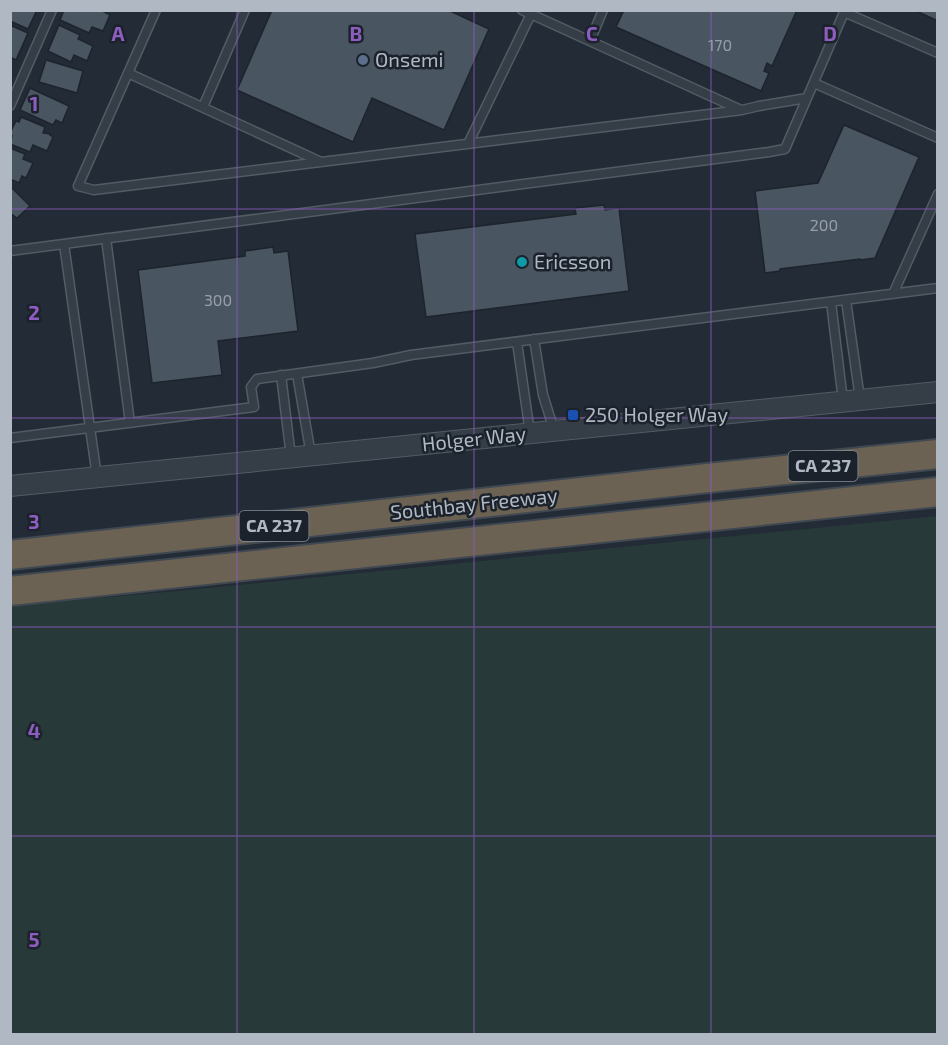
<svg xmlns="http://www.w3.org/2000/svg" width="948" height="1045" font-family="'Exo 2',sans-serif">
<rect width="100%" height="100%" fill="#222b36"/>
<path fill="#273939" d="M937,516V1034H11V606L187,590Z"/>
<path fill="#4a5562" stroke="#1d242d" stroke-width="1.5" d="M10,10H37L28,29L10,21Z
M64,10H101L110,15L103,31L92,27L89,33L60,20Z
M272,10H448L489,29L444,130L372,98L353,142L237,90Z
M624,10L629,11L797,10L772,66L767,63L764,71L769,73L761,91L616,27Z
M914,10H938V21Z
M10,25L28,33L16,60L10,57Z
M59,25L80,35L78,39L93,46L87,61L74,55L71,62L48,51Z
M46,60L83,71L77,93L39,82Z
M30,88L69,106L62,123L56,120L53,125L20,110Z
M21,117L45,127L43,133L50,134V135L53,137L47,151L33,145L30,152L10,144L12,136L10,133L16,121L19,122Z
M844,125L919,157L875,258L860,260V259L780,269V271L765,273L755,191L818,183Z
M10,148L25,154L23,159L33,163L26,178L22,176L19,183L10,179Z
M10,186L30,206L17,218L10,213Z
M604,205L605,210L619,208L629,291L426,317L415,234L576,214L575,208Z
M273,247L274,253L288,251L298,331L218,341L222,375L152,383L138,270L245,256V251Z"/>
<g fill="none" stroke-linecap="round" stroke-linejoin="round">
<defs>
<path id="service" d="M156,10L78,186L94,190L742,110L759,106L807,98
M522,10L741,110
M844,12L938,53
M590,41L603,10
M128,73L321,162
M814,83L938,138
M10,106L52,10
M203,107L245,10
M468,144L531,14
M106,238L130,423
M64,244L97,477
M10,251L769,152L785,149L845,10
M893,294L938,194
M846,300L860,399
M831,302L843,401
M534,339L543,395L554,430
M517,342L530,433
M297,374L311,455
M281,375L291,457
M10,438L254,407L251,387L257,379L373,363L411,355L938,288"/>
<path id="tertiary" d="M10,486L938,392"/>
<path id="motorway" d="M10,555L708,478L938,454
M10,591L938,492"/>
</defs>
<use href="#service" stroke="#535b64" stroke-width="11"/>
<use href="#tertiary" stroke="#535b64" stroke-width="22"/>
<use href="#motorway" stroke="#404851" stroke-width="32"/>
<use href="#service" stroke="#353d47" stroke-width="8"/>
<use href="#tertiary" stroke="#353d47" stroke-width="20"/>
<use href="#motorway" stroke="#6c6253" stroke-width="28"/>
</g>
<path fill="none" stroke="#8e5dc0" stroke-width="1.5" stroke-opacity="0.55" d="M237,10V1034M474,10V1034M711,10V1034M10,209H938M10,418H938M10,627H938M10,836H938"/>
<circle fill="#5c6f8a" stroke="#1b222b" stroke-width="2" cx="363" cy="60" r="6"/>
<circle fill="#0f9aa8" stroke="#1b222b" stroke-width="2" cx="522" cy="262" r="6"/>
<rect fill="#1a4fb4" stroke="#1b222b" stroke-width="2" x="567" y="409" width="12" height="12" rx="3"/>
<g text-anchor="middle" stroke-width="5" stroke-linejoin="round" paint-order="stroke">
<g font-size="16" fill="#969fab">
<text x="720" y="51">170</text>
<text x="824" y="231">200</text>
<text x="218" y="306">300</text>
</g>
<g fill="#1b222b" stroke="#838b95" stroke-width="1.5">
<rect x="788.5" y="451" width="69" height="30" rx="4.5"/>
<rect x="239.5" y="511" width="69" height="30" rx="4.5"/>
</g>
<g font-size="18" font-weight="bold" fill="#b0b8c3">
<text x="823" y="472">CA 237</text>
<text x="274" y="532">CA 237</text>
</g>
<g font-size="20" fill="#b0b8c3" stroke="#1b222b" text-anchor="start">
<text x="375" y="67">Onsemi</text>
<text x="534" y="269">Ericsson</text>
<text x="585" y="422">250 Holger Way</text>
</g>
<g font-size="20" fill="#b0b8c3" stroke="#1b222b">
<text transform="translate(474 439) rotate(-6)" y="7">Holger Way</text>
<text transform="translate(474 504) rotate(-6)" y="7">Southbay Freeway</text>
</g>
</g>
<g font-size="20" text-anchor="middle" font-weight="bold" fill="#8e5dc0" stroke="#1b222b" stroke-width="5" stroke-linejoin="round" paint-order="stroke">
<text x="118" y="41">A</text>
<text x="356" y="41">B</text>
<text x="592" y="41">C</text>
<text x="830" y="41">D</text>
<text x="34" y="111">1</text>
<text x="34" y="320">2</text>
<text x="34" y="529">3</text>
<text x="34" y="738">4</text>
<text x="34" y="947">5</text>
</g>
<rect width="948" height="1045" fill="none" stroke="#b0b8c3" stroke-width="24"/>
</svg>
